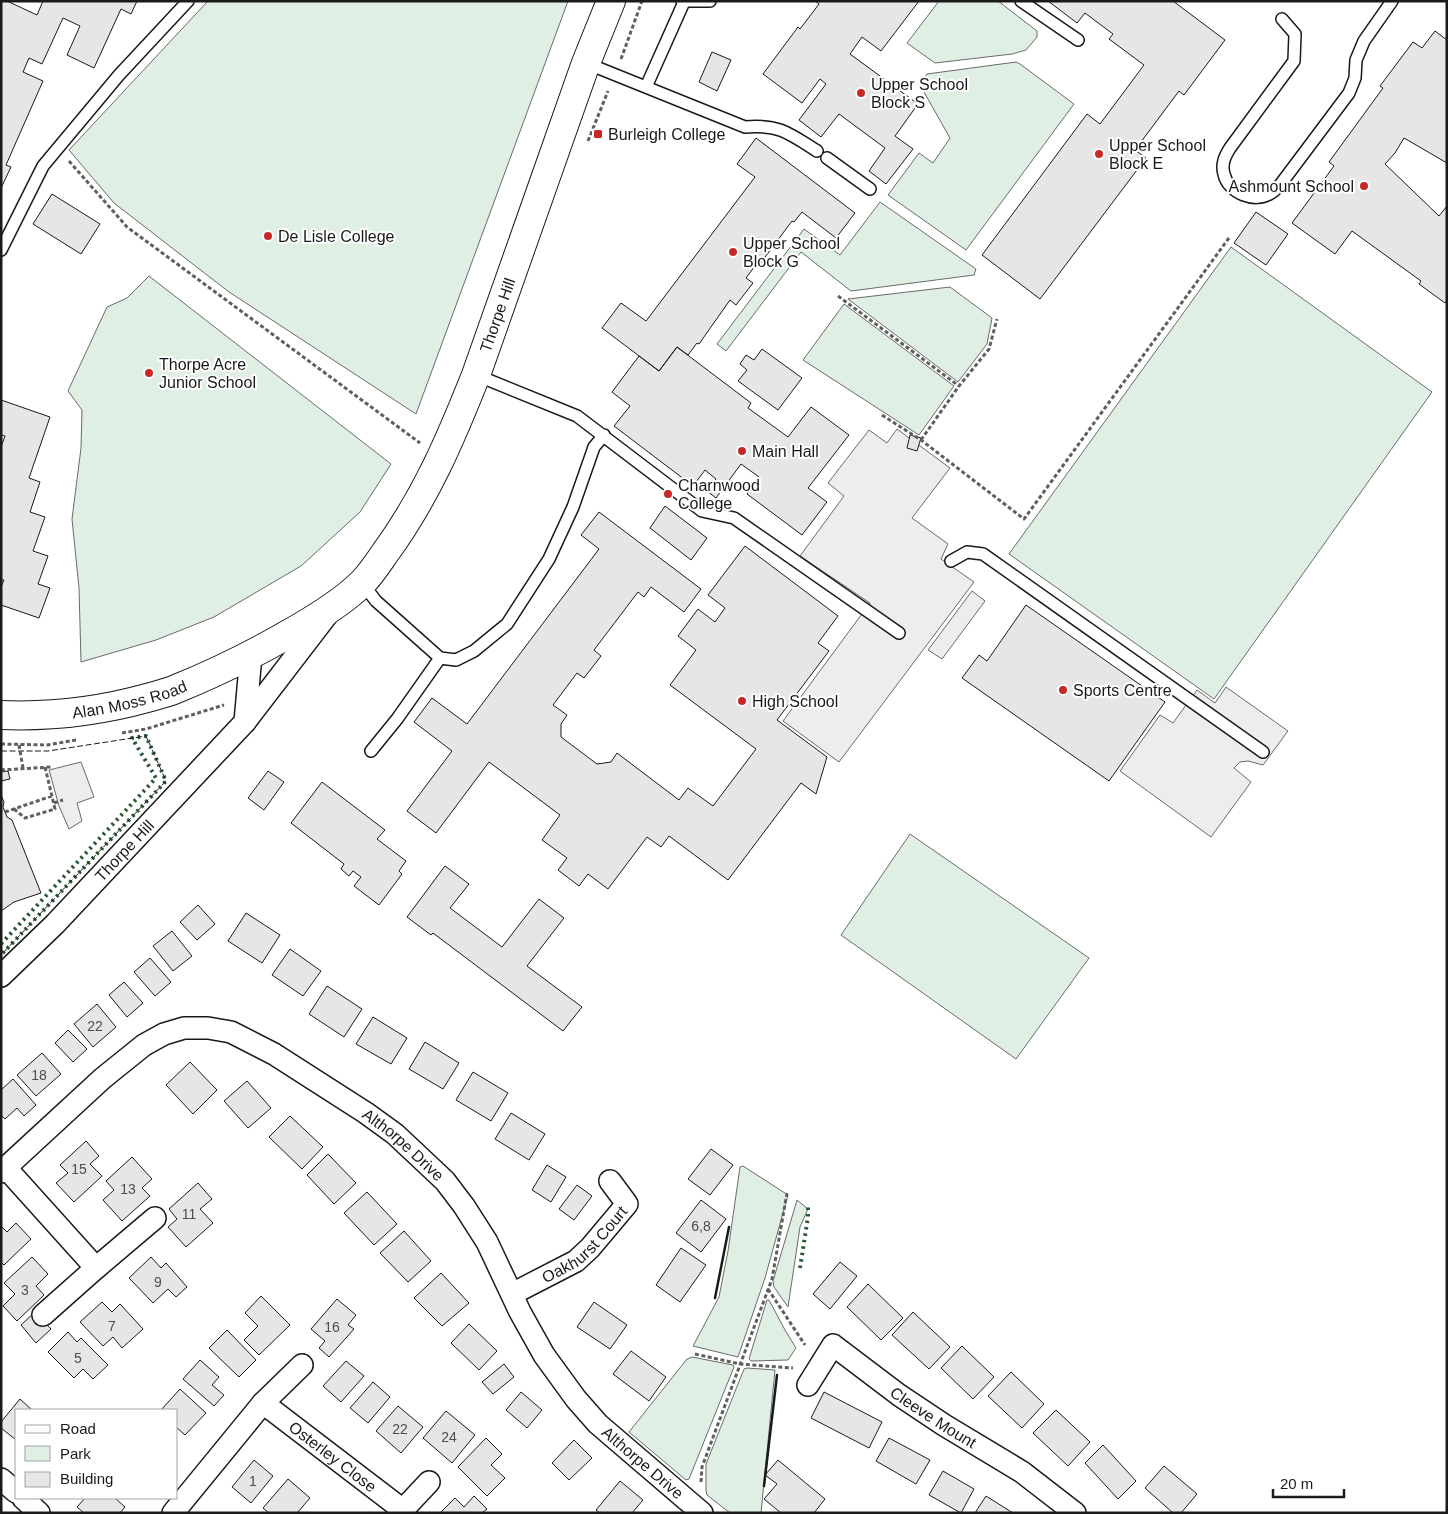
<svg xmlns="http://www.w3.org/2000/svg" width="1448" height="1514" font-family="Helvetica,sans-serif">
<rect width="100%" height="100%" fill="#fff"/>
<path fill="#e0efe3" stroke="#6a6a6a" d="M208,1H568L416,414L229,292L114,203L69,150Z
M939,1H998L1037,31V37L1026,50L1012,54L935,63L907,43Z
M1016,62L1020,64L1074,104L966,250L888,195L919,153L933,163L950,138L920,85L927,74Z
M880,202L976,269L974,275L851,291L801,252L726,351L717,344L804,229L840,255Z
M1231,247L1432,392L1214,699L1009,554Z
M149,276L391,464L360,512L301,566L214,617L156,640L81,662L79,588L72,519L81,448L82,410L68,391L107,307L127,298Z
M950,287L992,318L987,344L958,382L848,299Z
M844,304L954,386L919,435L803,360Z
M910,834L1089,958L1016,1059L841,935Z
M743,1166L788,1195L765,1278L738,1357L693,1346L719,1297L728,1251L740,1167Z
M797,1200L808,1209L800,1227L788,1307L774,1287L773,1281Z
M767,1300H769L785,1330L796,1348L788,1360L751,1361L749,1359Z
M692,1357L733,1365L734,1367L689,1479L686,1480L629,1432L687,1359Z
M747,1368L775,1370L761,1513H730L707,1495L706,1491V1464L744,1369Z"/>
<path fill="#ededed" stroke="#6a6a6a" d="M897,429L950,468L912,518L948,544L941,559L974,582L839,762L783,721L870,603L800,556L844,496L828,483L869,430L887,443Z
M972,591L985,601L942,659L928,650Z
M1226,687L1288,731L1263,765L1248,761L1240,762L1234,768L1251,782L1211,837L1120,771L1160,715L1173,723L1197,690L1215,703Z
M81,762L94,797L77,803L82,821L69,829L59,806L49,770Z"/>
<path fill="#e6e6e6" stroke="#1a1a1a" d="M1,1H7L37,15L43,1H137L131,14L121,9L94,68L67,55L80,26L63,18L42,64L29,58L23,72L43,81L6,165L11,167L1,188Z
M815,1H919L881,51L862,37L850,54L918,104L895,136L913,149L886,184L869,171L885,148L839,114L821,137L799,120L826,84L820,79L802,103L763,74L798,27L800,29L819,4Z
M1048,1H1173L1225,40L1184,95L1179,91L1135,150L1146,158L1040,299L982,255L1087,114L1100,124L1144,65L1109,39L1113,34L1085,13L1077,23Z
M1435,31L1447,40V163L1404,138L1395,153L1385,164L1439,216L1447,206V300L1445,303L1419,284L1421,281L1352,231L1335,254L1292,223L1334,166L1329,162L1383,88L1380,86L1413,42L1422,48Z
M712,52L731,60L717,91L699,82Z
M756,138L855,213L836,238L802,212L794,222L792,221L757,268L755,266L746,278L753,283L736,305L730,300L699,344L697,343L688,355L677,347L659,371L602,328L621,303L646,321L755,177L737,164Z
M52,194L100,224L81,254L33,224Z
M1256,212L1288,234L1266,265L1234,243Z
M677,347L751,403L748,408L788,437L811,407L849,435L808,488L827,502L802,535L747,494L759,477L741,464L716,498L707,491L716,479L705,470L693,486L614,426L630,406L612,392L639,356L659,371Z
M762,349L802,378L778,410L738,381L747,370L740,364L746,355L754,360Z
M1,400L50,417L29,478L40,482L30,512L45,517L33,551L48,556L38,584L50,588L39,618L1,605V587L4,580H1V447L5,436L1,435Z
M910,435L921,438L917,451L907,448Z
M665,506L707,538L691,560L650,528Z
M599,512L701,589L684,612L651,587L644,597L638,592L594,650L601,656L584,678L577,673L553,705L567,715L561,724V737L597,764L611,762L617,753L679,800L688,788L713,806L756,749L670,685L696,650L678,636L698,609L715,622L725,608L708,595L745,546L838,616L818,643L829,651L777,720L827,757L816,794L801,783L728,880L669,836L661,847L647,837L608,889L588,874L579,886L558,870L567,858L542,840L560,815L489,762L436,833L407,811L452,751L414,722L432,698L467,724L599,549L581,535Z
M1026,605L1165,702L1109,781L962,678L979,655L987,661Z
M8,771L10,779L1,781V772Z
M268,771L284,782L264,810L248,798Z
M322,782L385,830L377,839L406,861L399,871L402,874L379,905L354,886L361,877L353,871L349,876L341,869L344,864L291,823Z
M1,795L4,802L3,807L7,817L12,820L41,893L14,902L1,911Z
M445,866L469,884L450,908L502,947L539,899L564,918L527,966L582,1007L563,1031L433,933L431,935L407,917Z
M198,905L215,924L197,940L180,922Z
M246,913L280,935L262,963L228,941Z
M172,931L192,956L173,971L153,946Z
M290,949L321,971L303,996L272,975Z
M150,958L171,982L155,996L134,972Z
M124,982L143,1003L127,1017L109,995Z
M327,986L362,1009L344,1037L309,1014Z
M97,1004L116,1027L93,1047L74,1024Z
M373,1017L407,1038L391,1064L356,1044Z
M68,1030L87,1049L73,1062L55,1043Z
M425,1042L459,1063L443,1089L409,1069Z
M42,1053L61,1074L36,1096L17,1075Z
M190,1062L217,1090L193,1114L166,1085Z
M473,1072L508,1093L491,1121L456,1100Z
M13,1079L36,1105L24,1116L17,1108L5,1119L1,1115V1090Z
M247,1081L271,1108L248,1128L224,1101Z
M511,1113L545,1134L529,1160L495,1139Z
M290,1116L323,1147L302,1169L269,1137Z
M86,1141L99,1156L90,1164L102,1176L74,1202L56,1183L68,1173L60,1165Z
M711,1149L733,1165L710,1195L688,1179Z
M328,1154L356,1183L334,1204L307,1175Z
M132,1157L152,1179L142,1188L150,1196L122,1221L103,1200L114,1190L106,1181Z
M547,1165L566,1177L551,1202L532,1190Z
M198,1183L212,1199L200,1209L213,1223L186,1247L168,1227L177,1219L169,1209Z
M577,1185L592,1196L574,1220L559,1209Z
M367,1192L397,1224L374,1245L344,1213Z
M701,1200L726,1219L701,1252L676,1233Z
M16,1223L31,1239L4,1265L1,1262V1226L7,1232Z
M404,1231L431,1261L408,1282L380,1253Z
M681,1248L706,1265L680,1302L656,1285Z
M32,1257L48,1274L36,1286L44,1295L17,1321L3,1306L15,1294L4,1283Z
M151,1257L161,1268L166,1263L187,1287L176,1297L168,1289L153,1303L129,1278Z
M840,1262L857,1276L830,1309L813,1294Z
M441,1273L469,1303L442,1326L414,1298Z
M868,1284L903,1318L881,1340L847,1307Z
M261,1296L290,1325L259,1355L244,1340L258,1326L245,1313Z
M337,1299L356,1315L348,1325L354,1329L329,1357L319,1348L325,1341L311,1329Z
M102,1302L112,1312L120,1304L143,1329L122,1348L113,1337L103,1346L80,1322Z
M594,1302L627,1325L610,1349L577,1327Z
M35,1312L51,1329L36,1343L21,1325Z
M913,1312L950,1347L929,1369L892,1335Z
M469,1324L497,1351L479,1370L451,1343Z
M227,1330L256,1360L239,1377L209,1348Z
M68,1332L77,1342L81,1338L108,1365L93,1379L83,1369L74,1378L48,1352Z
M962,1346L994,1377L973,1399L941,1368Z
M631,1351L666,1377L649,1401L613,1374Z
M200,1360L219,1377L212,1385L224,1395L214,1406L183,1379Z
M346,1361L364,1376L341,1402L323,1386Z
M504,1364L514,1377L493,1394L482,1382Z
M1011,1372L1044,1404L1022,1428L988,1396Z
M373,1382L390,1397L368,1423L350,1408Z
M180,1389L206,1413L185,1435L176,1427V1410H161Z
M521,1392L542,1410L527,1428L506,1410Z
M824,1392L882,1422L869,1448L811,1418Z
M20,1399L32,1410H16V1440L1,1428V1422Z
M398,1406L423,1427L401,1453L376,1431Z
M1056,1410L1090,1442L1068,1466L1033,1433Z
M446,1411L475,1435L452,1463L423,1438Z
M486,1438L502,1454L491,1465L505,1478L487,1496L458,1467Z
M889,1438L930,1460L916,1484L876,1461Z
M574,1440L592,1458L569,1480L552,1463Z
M1103,1445L1136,1481L1118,1499L1085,1463Z
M254,1460L273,1476L251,1503L232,1487Z
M778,1460L825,1499L814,1513H781L764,1499L777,1484L765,1475Z
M1164,1466L1197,1494L1181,1513H1173L1145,1488Z
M943,1471L974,1489L961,1513L929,1495Z
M288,1479L310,1498L297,1513H269L263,1508Z
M620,1481L643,1500L632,1513H600L596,1510Z
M474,1496L487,1509L482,1513H440L455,1498L464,1507Z
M986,1496L1013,1513H975Z
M85,1498H115L125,1507L120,1513H84L77,1507Z"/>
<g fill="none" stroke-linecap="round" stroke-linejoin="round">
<defs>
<path id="lane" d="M682,1H710
M1021,1L1078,40
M1282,19L1295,34L1294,61L1230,148C1225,156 1221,164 1224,174C1228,193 1255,204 1271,193C1275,191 1277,188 1280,185L1349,93L1355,78L1356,60L1364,41L1392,1
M586,63L745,127C779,124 789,133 817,151
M646,87L684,2
M827,158L870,189
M1,250L43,166L119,75L188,1
M476,375L577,416L702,511L734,518L899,633
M951,561L967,552L983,554L1263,752
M362,583L376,601L440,658L397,719L371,751
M440,658L456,660L474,651L507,624L549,559L573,507L594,447L604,435"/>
<g id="street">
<path d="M245,722L251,655"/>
<path id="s1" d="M1,976L55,924L245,722L327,615"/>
<path d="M6,1168L96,1268L43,1315"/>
<path id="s2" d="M1,1172L103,1078L144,1045L164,1034L184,1028H208L231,1032L274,1054L366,1113L395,1134L445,1181L464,1206L487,1242L520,1312L544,1355L576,1399L598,1424L702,1513"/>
<path d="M96,1268L155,1218"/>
<path id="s3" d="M512,1294L576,1261L590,1248L627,1204L610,1181"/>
<path id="s4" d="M808,1385L833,1345L899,1395L944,1425L1022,1472L1075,1513"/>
<path id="s5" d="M263,1403L403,1510"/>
<path d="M1,1479L16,1492"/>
<path d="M23,1498L39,1513"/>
<path d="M173,1513L263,1403L302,1365"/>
<path d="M400,1513L429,1482"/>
</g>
<g id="secondary">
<path id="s6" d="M1,715C50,717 100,711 147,698C157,695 167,693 176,689C213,674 250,656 285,636C310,622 342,603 362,583C371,574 378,563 385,553C426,497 451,438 476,375L586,63L611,1"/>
</g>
</defs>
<use href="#lane" stroke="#1a1a1a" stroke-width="14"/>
<use href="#street" stroke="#1a1a1a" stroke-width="24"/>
<use href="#secondary" stroke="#1a1a1a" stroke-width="30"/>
<path stroke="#5f5f5f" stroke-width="3" stroke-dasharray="4 2.5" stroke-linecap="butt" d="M621,59L642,1
M588,141L608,91
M69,161L127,227L420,443
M838,296L959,386
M882,415L921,440L1024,519L1229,238
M921,440L959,386L989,349L997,319
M122,733L146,729L224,705
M1,744L47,745L76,740
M19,745L23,768
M1,770L52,767
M54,803L63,800
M14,809L25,818L55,809L45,767
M5,812L52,796
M768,1289L805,1345
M695,1354L740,1364L793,1368
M701,1482L702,1467L772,1279L787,1193"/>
<use href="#lane" stroke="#fff" stroke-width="11"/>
<use href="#street" stroke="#fff" stroke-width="21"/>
<use href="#secondary" stroke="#fff" stroke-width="28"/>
<path stroke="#2b5a34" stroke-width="4" stroke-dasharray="2.5 4" stroke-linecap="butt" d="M1,944L156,778L132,738L146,736L166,781L1,955
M800,1268L808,1217V1206"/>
<path stroke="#1a1a1a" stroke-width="1" stroke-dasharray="6 2.5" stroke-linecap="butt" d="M1,751H48L146,736L166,781L1,955"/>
<path stroke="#1a1a1a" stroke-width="2.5" d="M715,1298L729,1227
M764,1486L777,1375"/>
</g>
<g fill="#c62828" stroke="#fff" stroke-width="2">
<circle cx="861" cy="93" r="5"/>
<rect x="593" y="129" width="10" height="10" rx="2.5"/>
<circle cx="1099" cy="154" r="5"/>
<circle cx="1364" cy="186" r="5"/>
<circle cx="268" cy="236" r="5"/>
<circle cx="733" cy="252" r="5"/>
<circle cx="149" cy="373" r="5"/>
<circle cx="742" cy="451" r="5"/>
<circle cx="668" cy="494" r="5"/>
<circle cx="1063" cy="690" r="5"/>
<circle cx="742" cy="701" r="5"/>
</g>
<g text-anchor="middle" stroke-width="4" stroke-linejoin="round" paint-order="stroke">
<g font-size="14" fill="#4d4d4d">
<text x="95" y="1031">22</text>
<text x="39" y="1080">18</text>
<text x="79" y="1174">15</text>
<text x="128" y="1194">13</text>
<text x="189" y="1219">11</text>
<text x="701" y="1231">6,8</text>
<text x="158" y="1287">9</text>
<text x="25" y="1295">3</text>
<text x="112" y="1331">7</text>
<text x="332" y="1332">16</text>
<text x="78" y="1363">5</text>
<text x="400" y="1434">22</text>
<text x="449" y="1442">24</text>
<text x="253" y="1486">1</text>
</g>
<g font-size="16" fill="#1a1a1a" stroke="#fff" text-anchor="start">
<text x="871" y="90">Upper School<tspan x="871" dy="18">Block S</tspan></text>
<text x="608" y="140">Burleigh College</text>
<text x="1109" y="151">Upper School<tspan x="1109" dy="18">Block E</tspan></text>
<text x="1354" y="192" text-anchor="end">Ashmount School</text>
<text x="278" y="242">De Lisle College</text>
<text x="743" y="249">Upper School<tspan x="743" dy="18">Block G</tspan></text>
<text x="159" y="370">Thorpe Acre<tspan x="159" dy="18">Junior School</tspan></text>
<text x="752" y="457">Main Hall</text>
<text x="678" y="491">Charnwood<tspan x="678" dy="18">College</tspan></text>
<text x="1073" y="696">Sports Centre</text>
<text x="752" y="707">High School</text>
</g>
<g font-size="16" fill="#1a1a1a" stroke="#fff">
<text dy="6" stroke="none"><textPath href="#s6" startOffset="695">Thorpe Hill</textPath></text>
<text dy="6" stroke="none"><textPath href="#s6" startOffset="130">Alan Moss Road</textPath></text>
<text dy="6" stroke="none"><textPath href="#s1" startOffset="176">Thorpe Hill</textPath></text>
<text dy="6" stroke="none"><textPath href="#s2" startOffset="489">Althorpe Drive</textPath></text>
<text dy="6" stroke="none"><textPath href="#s3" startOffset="89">Oakhurst Court</textPath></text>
<text dy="6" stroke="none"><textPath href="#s4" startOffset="171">Cleeve Mount</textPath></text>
<text dy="6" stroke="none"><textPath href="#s5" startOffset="88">Osterley Close</textPath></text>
<text dy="6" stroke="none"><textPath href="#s2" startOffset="892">Althorpe Drive</textPath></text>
</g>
</g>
<rect width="1448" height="1514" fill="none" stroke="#1a1a1a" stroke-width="5"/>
<rect x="15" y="1409" width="162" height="90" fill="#ffffff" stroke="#a3a3a3"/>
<rect x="25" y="1425" width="25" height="8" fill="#ffffff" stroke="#a3a3a3"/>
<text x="60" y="1434" font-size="15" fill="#1a1a1a">Road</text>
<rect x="25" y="1446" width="25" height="15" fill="#e0efe3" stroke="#a3a3a3"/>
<text x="60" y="1459" font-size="15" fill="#1a1a1a">Park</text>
<rect x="25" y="1472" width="25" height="15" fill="#e6e6e6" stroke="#a3a3a3"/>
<text x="60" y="1484" font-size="15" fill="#1a1a1a">Building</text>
<path d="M1273 1489v8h71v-8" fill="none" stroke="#1a1a1a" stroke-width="2.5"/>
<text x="1280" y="1489" font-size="15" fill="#1a1a1a" stroke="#ffffff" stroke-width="4" paint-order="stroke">20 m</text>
</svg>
